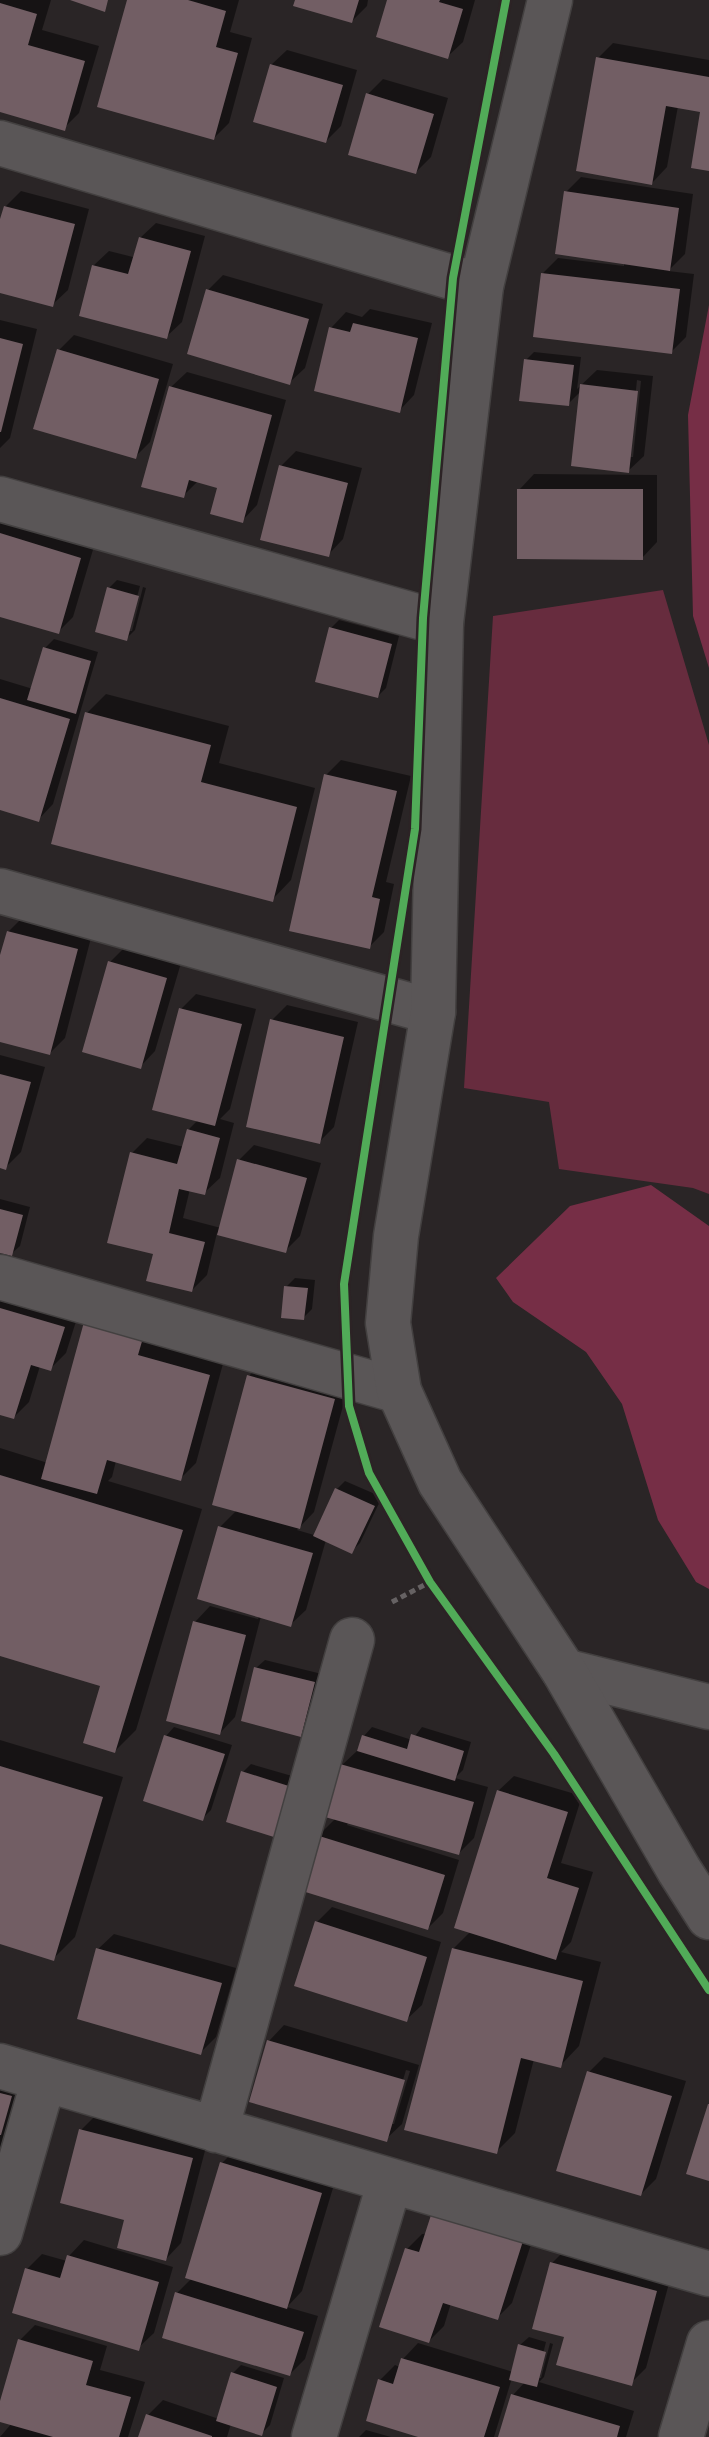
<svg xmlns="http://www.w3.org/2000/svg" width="709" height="2437" font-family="'Nunito Sans',sans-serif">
<rect width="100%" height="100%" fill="#2a2526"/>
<path fill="#672c3e" d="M663,590L709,745V1194L693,1188L559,1169L549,1102L464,1088L493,616Z"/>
<path fill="#762e46" d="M709,305V668L693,616L688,415Z
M651,1185L709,1226V1589L696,1582L658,1520L622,1404L586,1352L513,1302L496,1278L570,1206Z"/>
<path fill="#0007" fill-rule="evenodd" d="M0,0H51L42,30L99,46L79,113L64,128L0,110Z
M129,0H239L230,32L252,38L229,123L214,138Z
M297,0H368L367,6L352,21Z
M389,0H475L463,42L447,57Z
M613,43L709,60V169L702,110L678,106L667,167L652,183L598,58Z
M287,50L357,70L341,126L326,141L271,65Z
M383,79L448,98L431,157L416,172L368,94Z
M581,177L693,194L685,254L668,271L694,274L686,337L671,352L543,273L558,258L624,266V262L566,192Z
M21,191L89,209L68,290L52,305L0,291V226L5,207Z
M156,223L205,236L182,322L166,337L93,266L109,251L133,257L140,238Z
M223,275L323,304L305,368L289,383L208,290Z
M370,309L432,323L414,395L399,411L331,328L346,312L362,317Z
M0,320L37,329L10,438L0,448Z
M74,335L173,364L150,442L135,457L59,350Z
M534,352L581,357L577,389L597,370L653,376L644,456L628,471L581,391L568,404L526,360ZM637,380L641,381L633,457H629Z
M187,372L286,400L257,505L242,521L219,487L198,481L183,496L171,387Z
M296,451L362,468L343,539L328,555L281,466Z
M534,474L657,475V542L642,558L519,490Z
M0,514L95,543L73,617L58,632L0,615Z
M117,580L140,586L128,631H132L143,587L146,588L135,630L127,638L109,588Z
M339,620L399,636L386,688L378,696L331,628Z
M54,639L98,652L53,804L38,820L0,808V679L33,689L45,648Z
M106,694L229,726L219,763L315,788L291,880L272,900L87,713Z
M341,760L411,776L386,882L394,884L384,932L369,947L326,775Z
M24,916L92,934L65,1038L50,1053L0,1040V963L8,932Z
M125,947L181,963L155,1051L140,1067L110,962Z
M196,994L256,1009L230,1109L220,1119L234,1123L220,1178L204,1193L190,1189L183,1218L221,1228L239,1160L254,1145L321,1163L300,1236L285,1251L217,1233L207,1275L192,1290L155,1253L132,1153L147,1138L184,1147L188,1130L198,1120L181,1009Z
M287,1005L358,1022L334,1127L319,1142L272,1020Z
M0,1055L45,1067L21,1152L5,1168L0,1166Z
M0,1199L30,1207L20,1246L11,1254L0,1251Z
M295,1278L315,1280L312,1309L303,1318L286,1287Z
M0,1289L79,1312L66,1353L51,1368L40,1366L29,1402L14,1417L0,1413Z
M86,1323L224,1360L196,1463L180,1479L116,1461L112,1477L108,1481L202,1509L136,1730L115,1751L103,1684L0,1654V1448L48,1463Z
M264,1360L349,1384L314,1512L297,1530L314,1535L337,1489L345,1481L382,1497L360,1543L352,1551L326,1540L306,1610L290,1625L261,1616L235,1717L220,1733L195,1622L210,1606L258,1619L259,1616L220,1527L237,1510L249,1376Z
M265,1660L322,1674L309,1726L301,1735L256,1668Z
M174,1727L232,1745L211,1810L203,1818L166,1736Z
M372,1727L412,1740L422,1727L471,1742L463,1770L455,1778L488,1787L474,1838L459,1853L349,1821L347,1825L459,1860L443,1913L428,1928L318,1836L336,1818L342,1765L358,1750L364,1736Z
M0,1740L123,1777L75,1937L54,1958L0,1942Z
M251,1764L299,1778L284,1827L243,1772Z
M514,1776L582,1796L561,1863L593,1872L571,1942L561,1952L601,1962L579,2046L560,2066L534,2059L515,2133L496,2152L453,1949L471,1931L498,1791Z
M332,1907L441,1942L422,2005L406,2020L317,1922Z
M114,1934L236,1968L216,2037L201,2052L98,1949Z
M284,2025L419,2065L402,2124L386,2139L269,2041ZM406,2070L410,2071L394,2124H390Z
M604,2057L686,2081L656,2179L641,2194L589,2072Z
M0,2073L26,2081L0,2166Z
M96,2115L207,2143L181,2243L166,2259L127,2219L81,2130Z
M237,2148L336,2178L302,2291L287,2307L318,2316L305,2359L290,2374L177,2293L192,2278L222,2163Z
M537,2226L512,2303L497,2318L451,2303L444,2326L429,2341L407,2249L422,2234Z
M84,2240L173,2267L154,2333L138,2348L27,2269L42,2254L67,2261L69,2256Z
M567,2248L671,2276L646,2368L631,2383L552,2263Z
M35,2325L107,2346L100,2370L145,2382L128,2437H0L12,2423L0,2420V2408L20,2340Z
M529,2337L546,2342L537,2378H541L550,2343L553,2344L544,2377L539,2382L634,2411L626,2437H500L513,2395L525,2382L512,2378L494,2437H425L380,2380L395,2365L400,2367L403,2359L418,2343L513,2372L520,2345Z
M241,2365L284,2378L270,2425L262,2433L231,2424L227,2437H140L148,2415L163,2400L219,2419L233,2373Z
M366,2430L391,2437H359Z"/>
<path fill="#725e64" d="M70,0H108L105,12Z
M127,0H188L226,11L216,47L238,53L214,140L97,107Z
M295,0H359L352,23L293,6Z
M387,0H440L439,2L463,9L448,59L376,37Z
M0,3L37,14L28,45L85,61L65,131L0,112Z
M596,57L709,77V171L691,168L700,112L666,106L652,185L576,171Z
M270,64L343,85L326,143L253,122Z
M366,93L434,114L416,174L348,155Z
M564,191L679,208L670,271L555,254Z
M4,206L75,224L53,307L0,293V219Z
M139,237L191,251L167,339L79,316L92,265L128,274Z
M541,273L680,289L672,354L533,337Z
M206,289L309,319L290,385L187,354Z
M353,323L418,338L400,413L314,391L329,327L350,332Z
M0,338L23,344L1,432H0Z
M57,349L159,379L136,459L33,429Z
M524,359L574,365L569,406L519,401Z
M580,384L638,391L629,473L571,466Z
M169,386L272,415L243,523L210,514L217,488L189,480L184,498L141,487Z
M279,465L348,483L329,557L260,540Z
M517,489H643V560L517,559Z
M0,533L81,558L59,634L0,617Z
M107,587L139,596L127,641L95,632Z
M329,627L392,644L378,698L315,682Z
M43,647L91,661L76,714L27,700Z
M0,698L70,719L39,822L0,810Z
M85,712L211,745L201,782L297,807L273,902L51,844Z
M324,774L397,791L372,897L380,899L370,949L289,931Z
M7,931L78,949L50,1055L0,1042V955Z
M108,961L167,978L141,1069L82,1052Z
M179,1008L242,1024L215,1126L152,1110Z
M270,1019L344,1037L320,1144L246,1127Z
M0,1074L31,1082L6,1170L0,1168Z
M187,1129L220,1138L205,1195L179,1189L169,1233L205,1242L192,1292L146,1281L153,1254L107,1243L130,1152L177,1164Z
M237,1159L307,1178L286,1253L217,1235Z
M0,1209L23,1215L12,1256L0,1253Z
M284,1286L308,1288L304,1320L281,1318Z
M0,1308L65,1327L51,1371L31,1365L14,1419L0,1415Z
M84,1322L143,1338L138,1355L210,1375L181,1481L107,1460L97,1494L41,1479Z
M247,1375L335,1399L300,1529L212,1505Z
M0,1475L183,1530L115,1753L83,1743L100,1686L0,1656Z
M335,1488L375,1506L352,1554L313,1536Z
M218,1526L313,1553L291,1627L197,1599Z
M193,1621L246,1635L220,1735L166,1721Z
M254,1667L315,1682L301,1737L241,1721Z
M411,1734L464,1751L455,1781L357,1751L362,1735L407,1749Z
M164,1735L225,1754L203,1821L143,1801Z
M340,1764L474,1802L459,1855L325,1817Z
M0,1766L103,1797L54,1961L0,1944Z
M241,1771L292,1787L277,1838L226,1822Z
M497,1790L568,1812L547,1878L579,1888L556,1960L454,1928Z
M316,1835L445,1875L428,1930L299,1890Z
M315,1921L427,1957L407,2022L294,1986Z
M96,1948L222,1983L201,2055L77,2019Z
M452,1948L583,1981L561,2068L521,2058L497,2154L404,2130Z
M267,2040L405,2080L387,2142L249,2102Z
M587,2071L672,2096L641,2196L556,2171Z
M0,2093L12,2096L1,2135H0Z
M708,2104H709V2181L686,2174Z
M79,2129L193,2158L166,2261L117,2248L124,2220L60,2203Z
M220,2162L322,2193L287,2309L185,2278Z
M432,2212L523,2241L498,2320L443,2303L429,2343L379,2327L405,2248L419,2252Z
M67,2255L159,2282L139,2351L12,2313L25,2268L60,2278Z
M550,2262L657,2291L632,2386L556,2365L564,2337L532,2329Z
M175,2292L304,2332L290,2376L162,2338Z
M18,2339L93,2361L86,2385L131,2397L119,2437H53L0,2422V2401Z
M518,2344L546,2352L537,2387L509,2380Z
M401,2358L500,2387L484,2437H418L366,2421L378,2379L393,2384Z
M231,2372L277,2387L262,2436L216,2421Z
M511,2394L620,2426L617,2437H498Z
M146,2414L212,2436V2437H138Z"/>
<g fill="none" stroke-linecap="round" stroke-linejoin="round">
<defs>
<path id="minor" d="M0,143L481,286
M0,499L441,623
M0,891L433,1012
M0,1277L399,1391
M564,1671L709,1707
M0,2066L709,2274
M216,2130L352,1640
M0,2233L44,2079
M314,2437L390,2181
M681,2437L709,2343"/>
<path id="tertiary" d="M550,0L481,286L441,623L433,1012L396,1236L388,1323L399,1391L440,1482L564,1671L679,1870L709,1917"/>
</defs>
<use href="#minor" stroke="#434040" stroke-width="47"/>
<use href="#tertiary" stroke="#434040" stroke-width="47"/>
<path stroke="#666263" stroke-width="5" stroke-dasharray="6 4" stroke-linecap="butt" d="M392,1602L430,1582"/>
<use href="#minor" stroke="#5a5657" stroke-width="44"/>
<use href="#tertiary" stroke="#5a5657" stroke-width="44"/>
<defs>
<path id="cycleway" d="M506,0L453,278L423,618L415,829L344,1284L349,1406L369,1473L430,1582L554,1754L709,1990"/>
</defs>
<use href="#cycleway" stroke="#2c2325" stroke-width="13"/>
<use href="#cycleway" stroke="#51ab58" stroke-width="8"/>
</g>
</svg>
